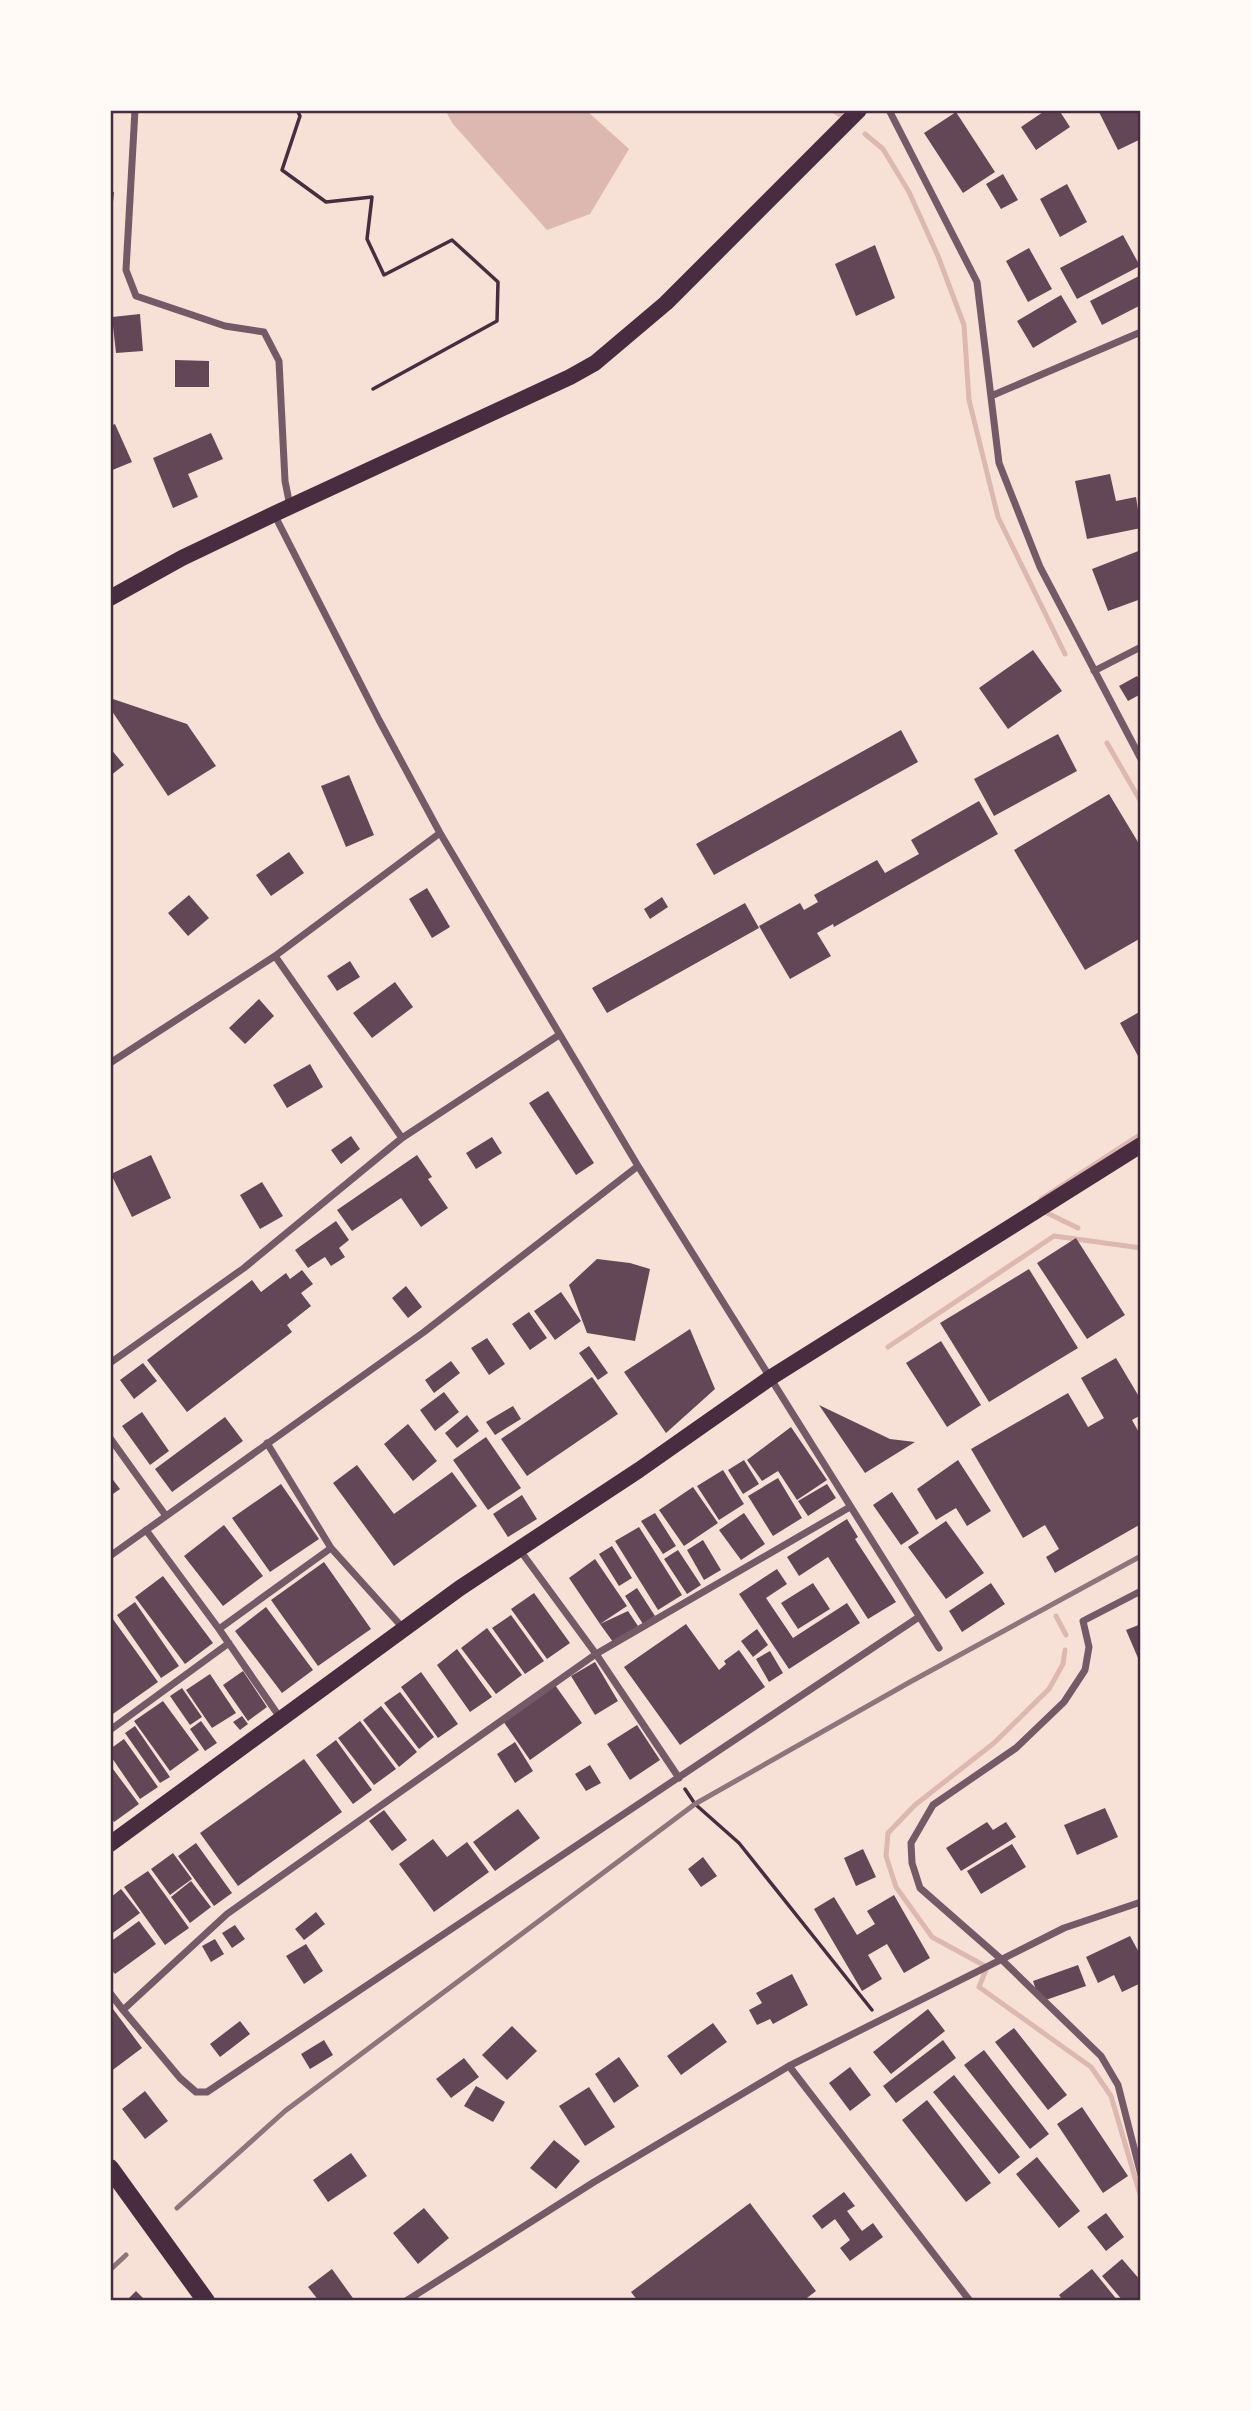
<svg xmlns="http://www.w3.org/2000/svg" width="1251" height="2411" font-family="Helvetica,sans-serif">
<rect width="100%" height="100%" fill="#f7e1d7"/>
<path fill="#dcb8b0" d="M445,110H586L629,149L590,214L547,230L453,124Z"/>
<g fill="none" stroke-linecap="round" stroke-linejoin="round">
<path stroke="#dcb8b0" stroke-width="5" d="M832,110L848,119
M865,134L883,149L909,192L938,256L964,325L969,400L998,517L1065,654
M1107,743L1141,802
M1041,1199L1141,1134
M1043,1211L1078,1228
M888,1347L1054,1236L1141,1248
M1056,1616L1066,1635
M1065,1650L1063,1664L1049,1689L994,1743L915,1805L888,1833L886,1856L896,1887L932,1937L987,1967L979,1987L1091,2067L1111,2096L1141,2198"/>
</g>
<path fill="#644757" d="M1046,110H1059L1070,127L1036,150L1021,127Z
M1098,110H1141V139L1118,150Z
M956,112L995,172L963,193L924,133Z
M1003,174L1018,200L1001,209L986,184Z
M1067,184L1087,222L1060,237L1040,199Z
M110,191L114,192L112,213H110Z
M1123,235L1140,266L1077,299L1060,268Z
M875,245L895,298L856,316L835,264Z
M1029,248L1052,289L1028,302L1006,261Z
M1141,275V305L1102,325L1090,301Z
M1061,295L1077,322L1033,348L1017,321Z
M140,314L143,351L116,353L112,317Z
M175,360L209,361V387H175Z
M115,424L132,462L110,471V426Z
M211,433L223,459L188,474L198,497L173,508L153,458Z
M1110,474L1116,501L1136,497L1141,528L1087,539L1075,481Z
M1141,550V599L1108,611L1092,569Z
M1033,650L1062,691L1008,729L979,688Z
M1137,676L1141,682V694L1128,701L1119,686Z
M110,698L187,724L216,766L168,796L110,708Z
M901,730L918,762L714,875L696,844Z
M1058,734L1077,771L994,816L974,779Z
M110,748L124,765L110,776Z
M349,775L374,835L346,847L321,786Z
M1109,794L1141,847V938L1085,970L1014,850Z
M979,801L998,834L834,927L833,924L817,933L831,956L790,979L759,926L800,903L804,910L818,902L814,895L877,860L885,873L919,854L911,840Z
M289,852L304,873L271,896L256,875Z
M427,888L450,927L432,938L409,899Z
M189,895L209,918L188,936L168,913Z
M662,897L668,907L650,919L644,909Z
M745,903L759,928L607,1013L592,988Z
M350,961L360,977L337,991L327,976Z
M395,982L413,1007L372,1038L353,1013Z
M259,999L274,1016L245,1044L229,1028Z
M1141,1011V1055L1138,1056L1120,1023Z
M310,1064L323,1087L287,1108L273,1085Z
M548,1091L594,1163L576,1175L529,1103Z
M351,1136L360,1149L341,1164L331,1150Z
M492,1137L502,1153L476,1169L466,1153Z
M151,1155L171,1198L132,1217L111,1174Z
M417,1155L432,1177L428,1179L448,1208L421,1227L401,1198L352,1231L337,1210Z
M262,1182L283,1216L260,1229L240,1195Z
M336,1221L349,1240L339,1248L345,1257L331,1266L325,1257L308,1268L295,1250Z
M1076,1238L1125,1315L1087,1339L1037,1263Z
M597,1259L630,1263L650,1269L635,1341L587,1333L569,1285Z
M1029,1269L1078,1348L989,1402L940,1323Z
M302,1270L313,1284L301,1293L311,1306L287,1325L292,1332L187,1412L147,1360L252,1280L261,1292L286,1273L290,1279Z
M406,1286L422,1307L408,1318L392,1298Z
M561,1292L581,1321L555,1340L534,1311Z
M529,1312L547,1338L530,1350L512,1324Z
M690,1329L715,1389L666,1433L624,1372Z
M487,1338L505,1364L489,1375L471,1348Z
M941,1341L981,1405L947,1427L906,1363Z
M589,1346L608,1373L598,1380L579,1353Z
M1116,1358L1141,1400V1415L1132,1420L1141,1436V1524L1055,1573L1046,1557L1059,1549L1045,1525L1023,1538L971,1449L1068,1393L1088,1427L1104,1418L1081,1378Z
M451,1361L460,1373L434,1393L425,1380Z
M143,1363L157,1381L134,1399L120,1380Z
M592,1377L618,1414L527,1476L501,1439Z
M444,1392L459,1412L435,1431L420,1410Z
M819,1405L890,1439L915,1442L865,1473Z
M513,1406L521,1419L495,1435L486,1422Z
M142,1412L169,1451L150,1465L122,1426Z
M467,1415L479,1431L457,1448L445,1433Z
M225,1417L243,1441L172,1492L155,1469Z
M408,1424L437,1461L413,1481L384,1444Z
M791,1427L827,1480L797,1500L778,1471L762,1481L747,1460Z
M486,1437L521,1488L488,1510L453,1460Z
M744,1460L759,1484L743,1494L728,1470Z
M958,1460L991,1511L967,1526L956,1508L936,1520L917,1489Z
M357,1465L394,1514L452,1472L477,1506L394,1566L333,1483Z
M723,1470L744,1504L719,1520L697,1486Z
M110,1476L120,1489L110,1496Z
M778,1478L802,1518L773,1536L748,1496Z
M281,1484L319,1539L270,1572L232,1518Z
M827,1484L836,1498L808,1516L798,1501Z
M693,1487L718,1523L684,1546L659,1510Z
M892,1492L919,1533L901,1545L873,1505Z
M522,1495L537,1519L508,1537L493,1514Z
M655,1513L676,1546L663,1554L641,1521Z
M744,1513L765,1544L741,1560L719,1530Z
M847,1519L858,1537L855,1539L896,1602L868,1619L828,1557L799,1576L787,1557Z
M946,1521L984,1573L946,1599L908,1547Z
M224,1525L263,1576L223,1606L184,1556Z
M639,1527L682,1595L658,1610L615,1541Z
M703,1540L721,1570L704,1580L687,1550Z
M612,1546L632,1578L619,1586L599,1554Z
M678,1550L701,1585L687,1594L664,1559Z
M595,1559L627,1606L600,1624L569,1578Z
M324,1562L371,1629L318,1666L271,1600Z
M777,1569L787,1584L766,1598L793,1638L847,1603L860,1623L789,1669L739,1594Z
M163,1576L213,1643L185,1664L135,1597Z
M813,1583L830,1609L798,1629L781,1603Z
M991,1583L1005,1604L962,1632L949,1611Z
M637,1588L655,1616L643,1624L625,1596Z
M534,1593L570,1643L547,1659L511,1609Z
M135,1602L179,1666L161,1678L117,1615Z
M266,1607L313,1670L282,1693L235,1631Z
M628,1611L638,1626L613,1642L600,1624Z
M110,1615L158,1682L110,1716Z
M511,1615L544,1661L525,1674L492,1628Z
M686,1624L719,1670L726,1664L724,1661L739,1650L765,1687L680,1745L624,1667Z
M1141,1624V1665L1126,1630Z
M487,1628L522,1675L496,1694L461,1648Z
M757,1629L768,1645L753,1657L741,1641Z
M457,1649L492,1697L470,1712L437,1665Z
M770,1651L783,1673L769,1682L756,1659Z
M595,1662L618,1701L595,1715L571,1676Z
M243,1671L267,1707L248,1721L223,1685Z
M421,1672L458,1724L438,1738L401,1687Z
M210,1674L236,1713L212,1728L186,1690Z
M555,1685L582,1723L530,1760L503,1721Z
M182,1688L202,1717L190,1725L170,1696Z
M400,1692L434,1737L419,1749L384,1703Z
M163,1701L199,1750L170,1771L134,1721Z
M381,1706L417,1752L399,1767L363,1720Z
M242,1716L248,1724L240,1730L233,1722Z
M201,1721L217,1743L205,1751L190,1729Z
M360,1721L396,1769L374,1785L338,1738Z
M637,1725L660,1760L630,1780L607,1744Z
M135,1726L170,1777L160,1783L125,1733Z
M124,1739L158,1787L140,1799L110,1755V1749Z
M336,1740L372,1790L353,1804L316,1755Z
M515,1742L533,1771L515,1783L497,1754Z
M304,1759L342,1812L238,1886L200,1833Z
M110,1765L139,1804L114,1822L110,1816Z
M590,1765L601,1783L586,1791L575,1774Z
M1105,1808L1118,1837L1077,1855L1064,1825Z
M518,1809L540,1838L495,1871L473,1842Z
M384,1810L407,1840L392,1851L369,1821Z
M987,1822L993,1830L1006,1822L1016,1837L961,1871L946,1848Z
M433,1839L447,1857L467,1842L489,1872L434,1912L399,1864Z
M196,1843L232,1893L214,1906L178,1856Z
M1012,1844L1026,1867L981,1894L967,1871Z
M863,1849L876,1877L856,1886L844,1858Z
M173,1853L192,1879L170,1895L151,1869Z
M703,1857L717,1876L701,1887L688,1869Z
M148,1871L189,1928L165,1945L124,1887Z
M191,1881L211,1907L190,1923L171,1897Z
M121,1889L140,1913L110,1935V1898Z
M894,1895L930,1958L904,1973L887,1944L868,1955L882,1979L862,1991L814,1909L834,1897L857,1935L875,1924L867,1911Z
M316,1912L325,1924L304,1940L295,1929Z
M139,1921L156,1944L115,1974L110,1968V1942Z
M235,1925L245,1939L232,1948L222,1933Z
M1130,1936L1141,1956V1983L1122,1992L1114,1975L1098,1983L1086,1957Z
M215,1939L224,1954L211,1962L202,1946Z
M306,1944L323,1971L304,1984L286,1956Z
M1078,1965L1086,1986L1040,2002L1033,1981Z
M792,1974L808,2005L773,2024L770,2019L757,2025L749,2010L762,2003L756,1993Z
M110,2005L142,2048L110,2072Z
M928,2009L945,2031L891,2074L873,2052Z
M240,2021L250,2034L220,2057L210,2044Z
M713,2023L727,2042L681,2075L667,2056Z
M512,2026L537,2051L507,2080L482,2055Z
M1014,2028L1067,2095L1048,2110L995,2042Z
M324,2040L333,2055L310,2069L301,2054Z
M943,2040L956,2058L896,2103L883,2086Z
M984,2050L1049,2134L1030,2149L964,2065Z
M619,2057L639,2086L614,2103L595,2074Z
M464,2058L479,2077L451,2098L436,2079Z
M850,2067L871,2095L850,2111L829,2083Z
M954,2075L1020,2157L999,2174L933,2092Z
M476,2086L505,2102L493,2122L464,2106Z
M589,2087L615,2127L585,2146L559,2106Z
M145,2091L168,2121L145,2139L122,2109Z
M927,2100L991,2183L966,2202L902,2120Z
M1082,2107L1128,2176L1103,2193L1057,2124Z
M554,2140L580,2161L556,2189L530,2168Z
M351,2153L367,2176L328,2202L313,2180Z
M1037,2157L1080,2211L1059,2228L1016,2174Z
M844,2192L855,2206L847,2211L862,2231L873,2223L883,2237L850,2261L840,2248L850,2240L835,2219L822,2229L812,2216Z
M750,2203L816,2291L803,2301H638L631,2292Z
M424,2208L449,2238L418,2264L393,2233Z
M1106,2213L1124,2237L1106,2251L1087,2227Z
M1122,2259L1141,2281V2301H1123L1102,2276Z
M332,2269L355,2301H319L308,2287Z
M1092,2269L1118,2301H1063L1059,2295Z
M136,2291L146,2301H126Z"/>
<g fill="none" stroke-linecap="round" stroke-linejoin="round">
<path stroke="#4a2c40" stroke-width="3.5" d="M297,110L300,116L282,170L326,202L372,197L367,239L384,275L452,240L498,282L497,321L373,389
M685,1789L695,1804L739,1843L872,2010"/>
<path stroke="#755966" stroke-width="7" d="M135,110L126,270L136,296L225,326L264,332L279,361L285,481L290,506
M889,110L977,282L999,463L1040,567L1141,759
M991,396L1141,332
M274,514L379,720L440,833L638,1166L939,1648
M1094,671L1141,647
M275,956L402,1138
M110,1063L275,956L440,833
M110,1363L244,1268L402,1138L559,1035
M110,1438L166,1516
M267,1443L331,1548L403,1628
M146,1530L219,1629L281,1719
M519,1549L596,1654L679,1778
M110,1556L424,1332L638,1166
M1141,1591L1083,1621L1089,1647L1085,1670L1064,1702L1016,1748L933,1805L911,1843L912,1863L920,1888L1001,1959L1101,2056L1118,2085L1141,2175
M219,1629L331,1548
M110,1730L229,1643
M110,1993L123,2010L227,1914L596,1654L850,1507
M123,2010L180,2078L196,2092H207L919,1617
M789,2066L970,2301
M406,2301L594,2182L789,2066L1064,1928L1141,1902"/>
<path stroke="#4a2c40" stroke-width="16" d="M110,598L182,558L274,514L570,377L595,363L666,303L859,110
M110,1844L460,1588L639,1470L770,1378L1141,1145"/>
<path stroke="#4a2c40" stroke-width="18" d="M110,2168L206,2301"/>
<path stroke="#8f747c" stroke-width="5" d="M177,2208L285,2111L695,1804L910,1682L1141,1556
M110,2270L126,2255"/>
</g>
<rect width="1251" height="2411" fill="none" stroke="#fffaf5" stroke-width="224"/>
<rect x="112" y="112" width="1027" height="2187" fill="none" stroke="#4a2c40" stroke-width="2.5"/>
</svg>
